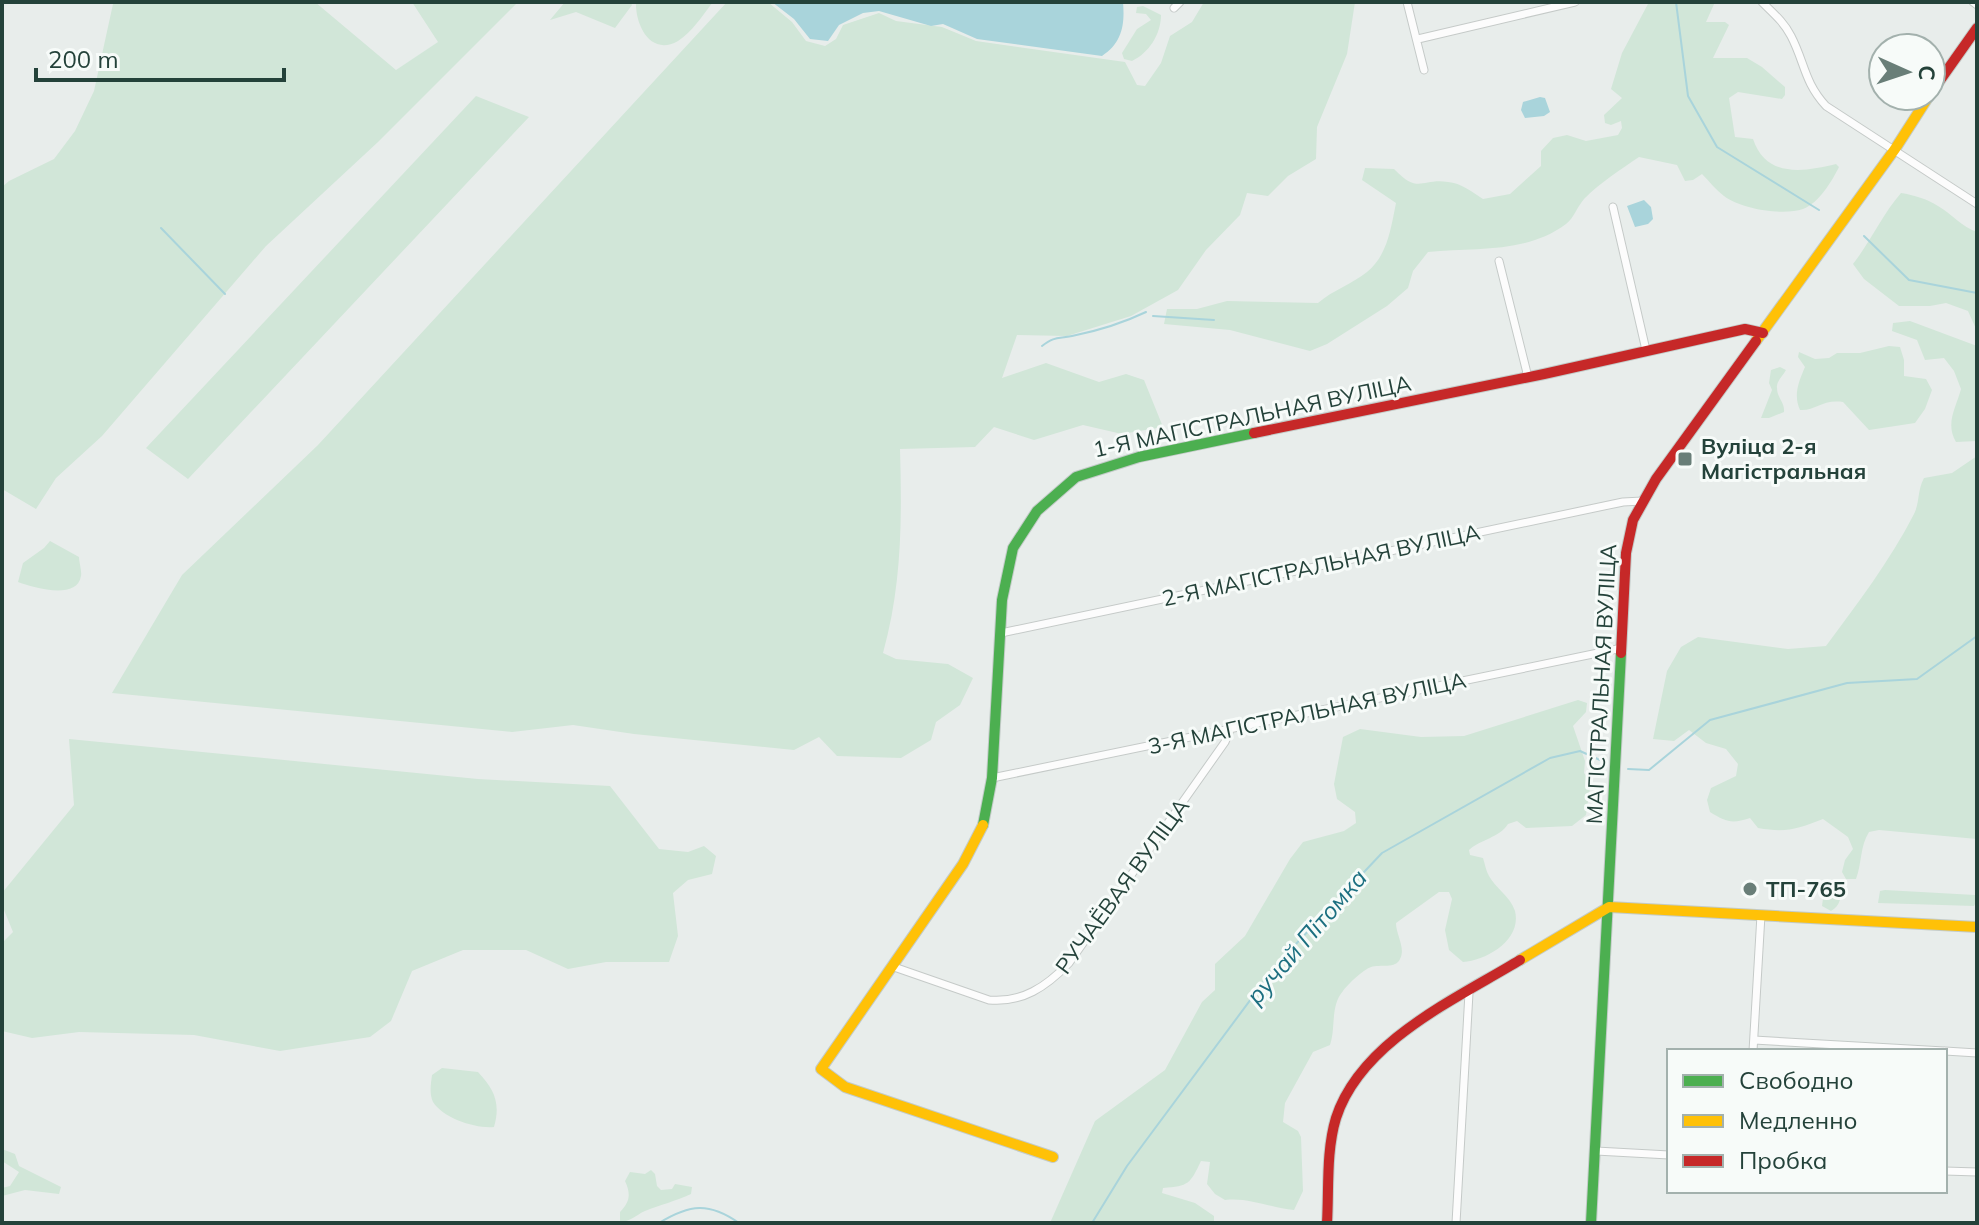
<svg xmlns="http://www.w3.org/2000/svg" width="1979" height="1225" font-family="Mulish,sans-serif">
<rect width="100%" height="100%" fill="#e8edeb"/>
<path fill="#d1e6d8" d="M109,2H315L396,70L438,42L412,2H518L378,142L266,246L102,436L56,478L36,509L2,489V187L9,181L54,159L75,131L94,91L113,4Z
M565,2H630L632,5L615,28L576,12L550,20Z
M636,2H713C703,15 692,32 678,41C650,57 635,24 636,2Z
M727,2H768L792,22L806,41L825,46L836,39L843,25L879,13L896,21L942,27L976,41L1125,62L1137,85L1145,86L1161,63L1170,36L1192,22L1204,2H1355L1347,54L1317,127L1316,159L1288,176L1268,196L1247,193L1240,215L1206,250L1178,290L1131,316L1067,336L1017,335L1002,378L1046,363L1099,382L1126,374L1144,380L1163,427L1122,434L1083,425L1034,440L994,427L975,447L900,449C902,519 902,585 883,653L896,659L948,664L973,678L960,705L936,722L931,740L901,758L837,756L819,737L794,750L634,734L573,725L512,732L112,693L182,575L318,445Z
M1649,2H1715L1706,22H1725L1729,25L1713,58H1747L1762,67L1785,87V95L1782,99L1738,92L1729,98L1735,137L1753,139C1766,178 1803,172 1836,164L1839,167C1832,181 1819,203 1803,209C1783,216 1741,209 1724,196C1716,190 1709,181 1702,174L1693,180L1685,181L1677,165L1639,157C1620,170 1601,182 1584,199C1577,207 1574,218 1566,224C1526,254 1475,247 1428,252L1413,271L1408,288L1387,306L1327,344L1310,351L1230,330L1164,324L1167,309H1197L1227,301L1318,303C1333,290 1352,284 1367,272C1388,255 1391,227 1396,203L1362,180L1365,168L1394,169C1419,195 1421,178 1448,182C1461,183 1472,192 1483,199L1510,194L1541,166V151L1553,138L1567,135L1586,141L1618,135L1622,128L1621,121L1611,125L1605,123L1604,115L1622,98L1611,89L1622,53Z
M1143,6L1161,15C1161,34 1149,53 1132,61L1124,59L1122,53L1137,29L1151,20L1146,14L1136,13L1137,7Z
M476,96L529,117L188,479L146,448Z
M1901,193C1914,195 1927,199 1938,206C1952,214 1962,227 1977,232V331L1968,311L1946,303L1930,306H1899L1864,279L1853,264C1871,241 1882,215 1901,193Z
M1910,321L1977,346V441L1956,442C1945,423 1956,408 1961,389L1954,371L1944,358L1925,360L1917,340L1892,331L1893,323Z
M1889,346L1900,347L1904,360V376L1926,379L1932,390L1925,409L1915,423L1869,430L1843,402C1822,399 1816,411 1800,410C1793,395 1799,381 1805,367L1798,357L1799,352L1815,359L1829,358L1837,353H1860Z
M1780,367L1786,370C1783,376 1776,381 1777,388C1777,398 1785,402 1784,412L1769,418H1761L1772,390L1769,383L1771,370Z
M1977,456V839L1879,830L1869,832C1860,846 1862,863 1856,879H1846L1842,872L1845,860L1853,849L1848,837L1823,819C1797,829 1786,833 1758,828L1750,818C1732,824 1726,822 1710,812L1707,800L1711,788L1736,776L1738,764L1726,749L1706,743L1689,730L1674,741L1653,739L1667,671L1681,647L1698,637L1788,649L1826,646C1857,604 1890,561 1914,514C1920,502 1917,491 1924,478L1952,473Z
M50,541L79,557C79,562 82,571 81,576C77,601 32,587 18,582L23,563L44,548Z
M1578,700L1587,703L1586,712L1573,726L1585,761L1584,773L1591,781L1586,815L1572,826L1526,828L1517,821L1508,824C1499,838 1481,839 1469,850L1470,855L1483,858C1485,864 1486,871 1489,876C1496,889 1510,896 1515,911C1522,940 1487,960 1463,962L1449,950L1445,930L1452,899L1449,892H1439L1396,923C1396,935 1406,948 1400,959C1396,969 1380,964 1371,967C1363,970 1348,984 1343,991C1330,1006 1336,1028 1330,1045L1313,1052L1285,1103L1283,1122L1298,1131L1301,1137L1303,1191L1294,1210C1271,1208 1248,1197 1225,1200L1215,1194L1207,1184L1210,1162L1201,1161C1190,1184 1189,1186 1163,1188L1162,1193L1195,1203L1214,1216V1223H1050L1095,1121L1165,1070L1202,1002L1215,990V964L1245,936L1290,859L1303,842L1344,831L1356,823L1355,812L1337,799L1334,784L1343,737L1360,729L1421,737L1464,736Z
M69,739L478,779L610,786L659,849L688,852L704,846L716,856L712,874L688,880L673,893L678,936L669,962H606L568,969L526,950H463L412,971L391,1021L370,1037L280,1051L194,1035L79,1032L32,1038L2,1031V943L13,932L2,905V893L74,805Z
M1829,884L1841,887C1841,897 1841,905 1831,911L1822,906L1824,891Z
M1885,890L1975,895L1977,900L1974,906L1878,903L1880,891Z
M442,1068L478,1072C494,1089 501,1103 494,1127C476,1129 443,1118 433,1102C429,1094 431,1083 432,1075Z
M2,1149L15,1154L19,1166L61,1187L59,1194L25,1190L2,1196V1188L10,1186L19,1172L2,1161Z
M651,1170L655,1174L657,1186L661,1190L672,1189L675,1184L692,1187L691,1194C676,1201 660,1205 645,1211C636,1215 630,1222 620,1222V1212C630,1202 631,1194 625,1181L630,1172L645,1174Z"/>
<path fill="#a9d4db" d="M772,2H1123C1125,25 1122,43 1102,56L977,39L943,24L931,26L879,11L863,13L839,25L828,41L810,39L794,19Z
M1540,97L1545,98L1550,112L1544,116L1525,118L1521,110L1523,102Z
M1644,200L1651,207L1653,219L1648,224L1635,227L1627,206Z"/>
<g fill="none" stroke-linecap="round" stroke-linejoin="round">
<path stroke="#a9d4db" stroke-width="2" d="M1676,2L1688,96L1717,147L1819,210
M161,228L225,294
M1864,236L1909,280L1977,293
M1153,316L1214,320
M1042,346C1055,336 1058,339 1072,336C1097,331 1123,323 1146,312
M1628,769L1649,770L1710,720L1847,683L1917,679L1977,636
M659,1223C690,1204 709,1202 739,1223
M1092,1223L1127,1166L1277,964L1382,853L1550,758L1580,751L1600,760"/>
<defs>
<path id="street" d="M1407,2L1424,70
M1762,2C1773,13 1784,22 1791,36C1805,63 1804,82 1826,106L1977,204
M1973,2L1977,5
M1174,8L1180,2
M1418,39L1575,2
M1613,207L1646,350
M1499,261L1528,377
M1001,633L1623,502L1642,501
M992,778L1622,648
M894,967L989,1000C1022,1003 1046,987 1069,963L1225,742L1230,730
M1754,1040L1944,1051
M1753,1051L1761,915
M1945,1051L1977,1053
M1596,1151L1669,1155
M1945,1171L1977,1172
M1456,1223L1469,993"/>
<path id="fast" d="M983,825L992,778L1002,600L1013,548L1037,511L1076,477L1139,457L1254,433
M1591,1223L1621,653"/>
<path id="slow" d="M1756,341L1895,149L1929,96
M983,825L963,864L821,1069L845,1087L1053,1157
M1520,960L1609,907L1977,927"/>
<path id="jam" d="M1931,93L1977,28
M1254,433L1544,374L1745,329L1763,333
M1621,653L1626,553L1633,520L1656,479L1756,341
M1327,1223C1329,1189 1326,1151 1336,1118C1361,1041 1456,999 1520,960"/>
</defs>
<use href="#street" stroke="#c5cac8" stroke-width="9"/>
<use href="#fast" stroke="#c3cbc8" stroke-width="12"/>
<use href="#slow" stroke="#c3cbc8" stroke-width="12"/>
<use href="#jam" stroke="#c3cbc8" stroke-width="12"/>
<use href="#street" stroke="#fcfcfc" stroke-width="7"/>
<use href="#fast" stroke="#4caf50" stroke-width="10"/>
<use href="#slow" stroke="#ffc107" stroke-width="10"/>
<use href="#jam" stroke="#c62828" stroke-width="10"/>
</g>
<g fill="#697e78" stroke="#f7fbf9" stroke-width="3">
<rect x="1677" y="451" width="16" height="16" rx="4"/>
<circle cx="1750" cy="889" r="8"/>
</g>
<g text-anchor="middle" stroke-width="6" stroke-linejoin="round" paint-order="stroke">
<g font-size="22" fill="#24423a" stroke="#f7fbf9">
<text transform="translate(1252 416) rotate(-12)" y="8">1-Я МАГІСТРАЛЬНАЯ ВУЛІЦА</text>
<text transform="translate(1321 565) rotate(-12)" y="8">2-Я МАГІСТРАЛЬНАЯ ВУЛІЦА</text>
<text transform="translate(1601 684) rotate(-87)" y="8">МАГІСТРАЛЬНАЯ ВУЛІЦА</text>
<text transform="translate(1307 713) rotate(-12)" y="8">3-Я МАГІСТРАЛЬНАЯ ВУЛІЦА</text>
<text transform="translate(1122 886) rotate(-54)" y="8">РУЧАЁВАЯ ВУЛІЦА</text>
</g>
<g font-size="22" font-weight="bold" fill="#24423a" stroke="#f7fbf9" text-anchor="start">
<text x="1701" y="454">Вуліца 2-я<tspan x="1701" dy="25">Магістральная</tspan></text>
<text x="1766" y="897">ТП-765</text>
</g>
<g font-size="24" font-style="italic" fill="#1c6f80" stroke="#f7fbf9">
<text transform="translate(1307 937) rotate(-49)" y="8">ручай Пітомка</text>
</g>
</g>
<rect width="1979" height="1225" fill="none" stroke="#24423a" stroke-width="8"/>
<rect x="1667" y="1049" width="280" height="144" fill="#f7fbf9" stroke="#a3b1ad" stroke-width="2"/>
<rect x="1683" y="1075" width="40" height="12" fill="#4caf50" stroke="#a3b1ad" stroke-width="2"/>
<text x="1739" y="1089" font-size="24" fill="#24423a">Свободно</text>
<rect x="1683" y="1115" width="40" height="12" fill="#ffc107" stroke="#a3b1ad" stroke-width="2"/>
<text x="1739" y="1129" font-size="24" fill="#24423a">Медленно</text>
<rect x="1683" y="1155" width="40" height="12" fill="#c62828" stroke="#a3b1ad" stroke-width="2"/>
<text x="1739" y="1169" font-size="24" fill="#24423a">Пробка</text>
<g transform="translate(1907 72) rotate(93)"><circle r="38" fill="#f7fbf9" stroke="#a3b1ad" stroke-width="2"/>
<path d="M0-6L14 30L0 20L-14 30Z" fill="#697e78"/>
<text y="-12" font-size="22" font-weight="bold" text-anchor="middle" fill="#24423a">С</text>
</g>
<path d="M36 68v12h248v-12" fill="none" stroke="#24423a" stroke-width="4"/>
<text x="48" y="68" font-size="24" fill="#24423a" stroke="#f7fbf9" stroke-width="6" paint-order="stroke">200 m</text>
</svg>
